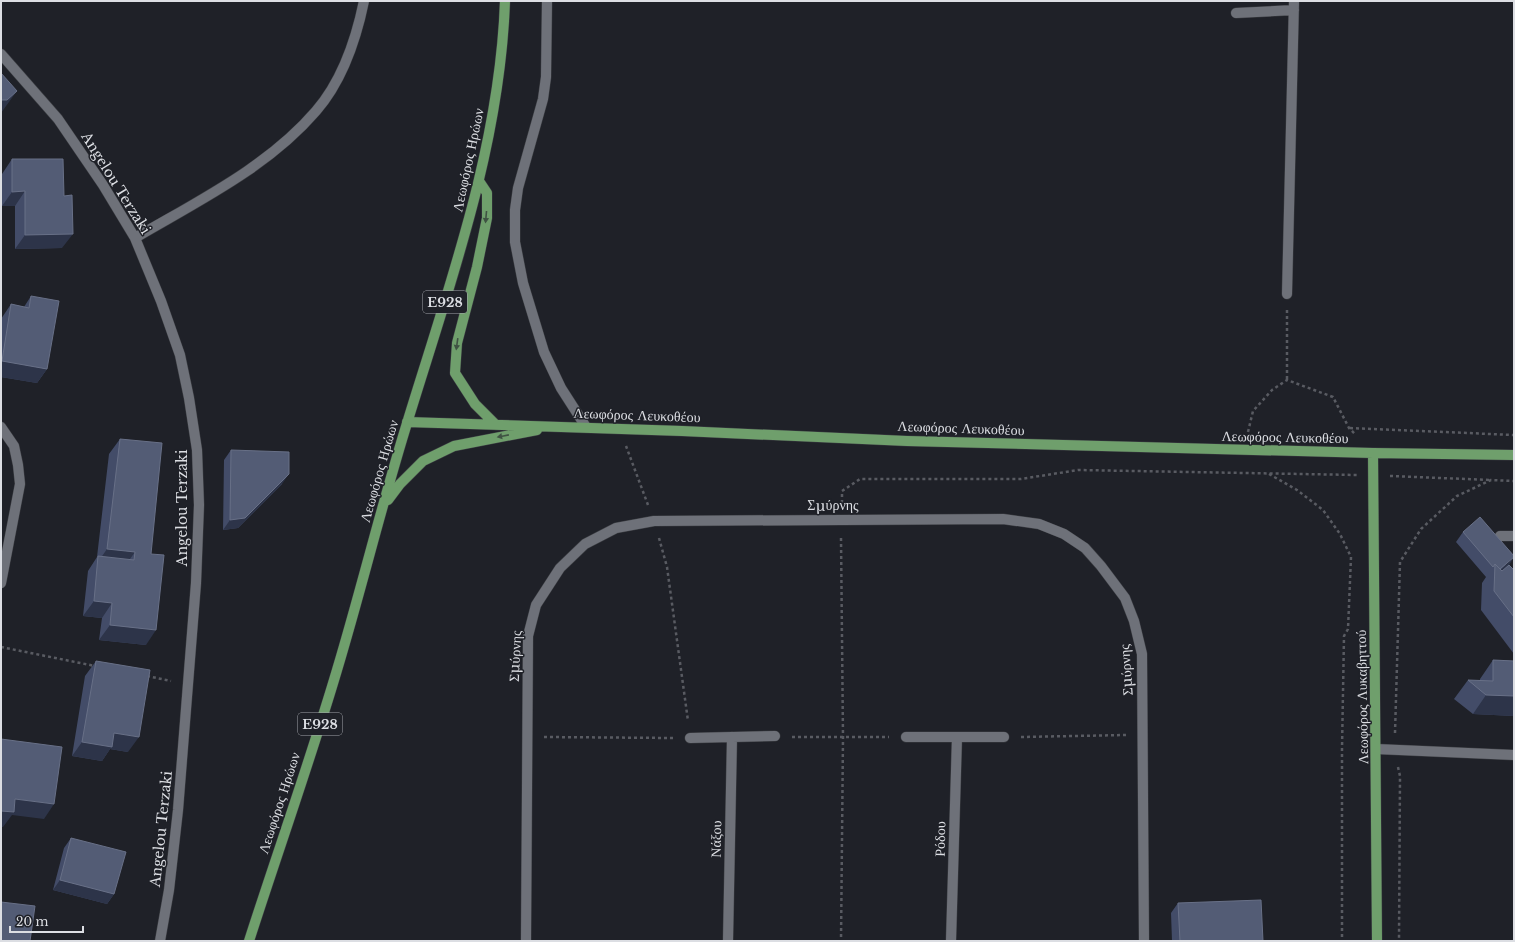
<svg xmlns="http://www.w3.org/2000/svg" width="1515" height="942" font-family="'Libre Baskerville',serif">
<rect width="100%" height="100%" fill="#1f2128"/>
<g fill="none" stroke-linecap="round" stroke-linejoin="round">
<defs>
<path id="minor" d="M547,1L546,77L543,99L518,188L515,210V242L523,283L544,352L561,388L586,427
M1236,13L1294,10
M1,54L58,119L103,185L135,238L161,301L180,355L189,398L197,450L199,505L196,583L178,810L169,890L160,941
M135,238C198,201 268,167 316,111C343,80 356,40 364,1
M1287,294L1294,1
M1,427L14,446L18,465L20,484L1,583
M1500,536H1514
M906,737H1004
M690,738L775,736
M1376,749L1514,755
M526,941L528,636L536,605L560,568L585,544L616,528L654,521L1003,519L1039,524L1064,534L1085,548L1101,566L1125,598L1134,621L1142,654L1144,941
M728,941L732,737
M951,941L957,737"/>
<path id="major" d="M479,181L487,193V218L477,267L457,343L455,373L475,404L496,425
M407,422L682,431L907,441L1373,453L1514,455
M1373,453L1377,941
M388,500L400,484L423,461L454,446L537,430
M249,941C278,851 310,761 337,670C362,587 382,503 408,420C450,283 500,146 505,1"/>
</defs>
<use href="#minor" stroke="#3c3e43" stroke-width="11"/>
<use href="#major" stroke="#3c3e43" stroke-width="11"/>
<path stroke="#595b62" stroke-width="2.5" stroke-dasharray="3 3" stroke-linecap="butt" d="M1287,310V380
M1350,428L1514,435
M1248,432L1253,411L1272,390L1287,380L1333,397L1349,428L1356,435
M626,446L648,505
M1269,474L1297,490L1323,510L1340,534L1351,557L1348,629L1344,636L1342,749V941
M1390,476L1491,480
M842,503V491L860,479H1021L1078,470L1357,475
M659,538L667,567L688,721
M841,538L843,737L841,941
M1,647L95,666
M147,676L171,681
M1395,733L1400,562L1421,529L1457,496L1491,480L1514,481
M544,737L673,738
M792,737H889
M1021,737L1126,735
M1398,767L1400,776L1399,941"/>
<use href="#minor" stroke="#6e7179" stroke-width="10"/>
<use href="#major" stroke="#6f9f6c" stroke-width="10"/>
</g>
<path fill="#434c68" d="M12,159L62,248L15,249V206H2V174Z
M31,296L47,369L37,383L1,377V319L11,304L24,307Z
M120,439L151,554L146,645L99,640L102,618L83,616L88,571L97,557L109,454Z
M231,450L282,484L238,528L223,530L224,460Z
M1463,532L1508,566L1514,570V654L1481,610L1482,583L1486,577L1456,542Z
M1493,660L1514,661V716L1473,714L1454,699L1468,680L1480,681V679Z
M96,661L128,752L110,749L102,761L72,756L85,676Z
M71,838L114,894L107,904L53,890L64,848Z
M1178,903L1263,941H1172L1171,913Z"/>
<path fill="#2d3449" d="M17,91L1,113V100Z
M25,191L15,206H2L12,192Z
M73,234L62,248L15,249L25,235Z
M2,361L47,369L37,383L1,377V362Z
M289,474L282,484L238,528L223,530L230,520Z
M107,549L135,552L125,566L98,562Z
M1514,557L1508,567L1495,578L1498,572Z
M94,601L112,603L102,618L83,616Z
M110,625L156,630L146,645L99,640Z
M1486,695L1514,696V716L1473,714Z
M114,733L139,737L128,752L110,749L102,761L72,756L82,742Z
M15,799L54,804L44,819L12,815L3,827H1V811Z
M60,880L114,894L107,904L53,890Z"/>
<path fill="#535c75" stroke="#687087" d="M1,73L17,91L7,100H1Z
M12,159H63L64,196L72,195L73,234L25,235V191L12,192Z
M31,296L59,301L47,369L2,361L11,304L29,308Z
M120,439L162,443L151,554L164,555L156,630L110,625L112,603L94,601L98,556L134,560L135,552L107,549Z
M231,450L289,452V474L245,518L230,520Z
M1480,517L1514,556V557L1500,569L1495,564L1493,567L1463,532Z
M1495,564L1502,571L1509,565L1514,570V617L1494,591Z
M1493,660L1514,661V696L1486,695L1468,680L1493,681Z
M96,661L150,670L139,737L114,733L112,747L82,742Z
M1,739L62,747L54,804L15,799L14,812L1,811Z
M71,838L126,852L114,894L60,880Z
M1261,900L1263,941H1180L1178,903Z
M1,902L35,906L30,941H1Z"/>
<defs><path id="oneway-solid" d="M-6-.8H1V-3.2L6.5 0L1 3.2V.8H-6Z"/></defs>
<g fill="#3f5343">
<use href="#oneway-solid" transform="translate(486 217) rotate(95)"/>
<use href="#oneway-solid" transform="translate(457 344) rotate(98)"/>
<use href="#oneway-solid" transform="translate(503 436) rotate(169)"/>
</g>
<g text-anchor="middle" stroke-width="3" stroke-linejoin="round" paint-order="stroke">
<g fill="#1f2128" stroke="#a3a5ab" stroke-width="1">
<rect x="423" y="291" width="44" height="22" rx="3"/>
<rect x="298" y="713" width="44" height="22" rx="3"/>
</g>
<g font-size="13" font-weight="bold" fill="#dcdee3">
<text x="445" y="307">E928</text>
<text x="320" y="729">E928</text>
</g>
<g font-size="14" fill="#dcdee3" stroke="#1f2128">
<text transform="translate(468 160) rotate(-78)" y="5">Λεωφόρος Ηρώων</text>
<text transform="translate(116 183) rotate(58)" y="5">Angelou Terzaki</text>
<text transform="translate(637 415) rotate(2)" y="5">Λεωφόρος Λευκοθέου</text>
<text transform="translate(961 428) rotate(2)" y="5">Λεωφόρος Λευκοθέου</text>
<text transform="translate(1285 437) rotate(1)" y="5">Λεωφόρος Λευκοθέου</text>
<text transform="translate(379 471) rotate(-74)" y="5">Λεωφόρος Ηρώων</text>
<text x="833" y="510">Σμύρνης</text>
<text transform="translate(182 508) rotate(-90)" y="5">Angelou Terzaki</text>
<text transform="translate(515 656) rotate(-87)" y="5">Σμύρνης</text>
<text transform="translate(1126 670) rotate(-94)" y="5">Σμύρνης</text>
<text transform="translate(1362 697) rotate(-91)" y="5">Λεωφόρος Λυκαβηττού</text>
<text transform="translate(279 803) rotate(-72)" y="5">Λεωφόρος Ηρώων</text>
<text transform="translate(161 829) rotate(-84)" y="5">Angelou Terzaki</text>
<text transform="translate(716 839) rotate(-89)" y="5">Νάξου</text>
<text transform="translate(940 839) rotate(-89)" y="5">Ρόδου</text>
</g>
</g>
<rect width="1515" height="942" fill="none" stroke="#dcdee3" stroke-width="4"/>
<path d="M10 926v6h73v-6" fill="none" stroke="#dcdee3" stroke-width="2"/>
<text x="16" y="926" font-size="12" fill="#dcdee3" stroke="#1f2128" stroke-width="3" paint-order="stroke">20 m</text>
</svg>
